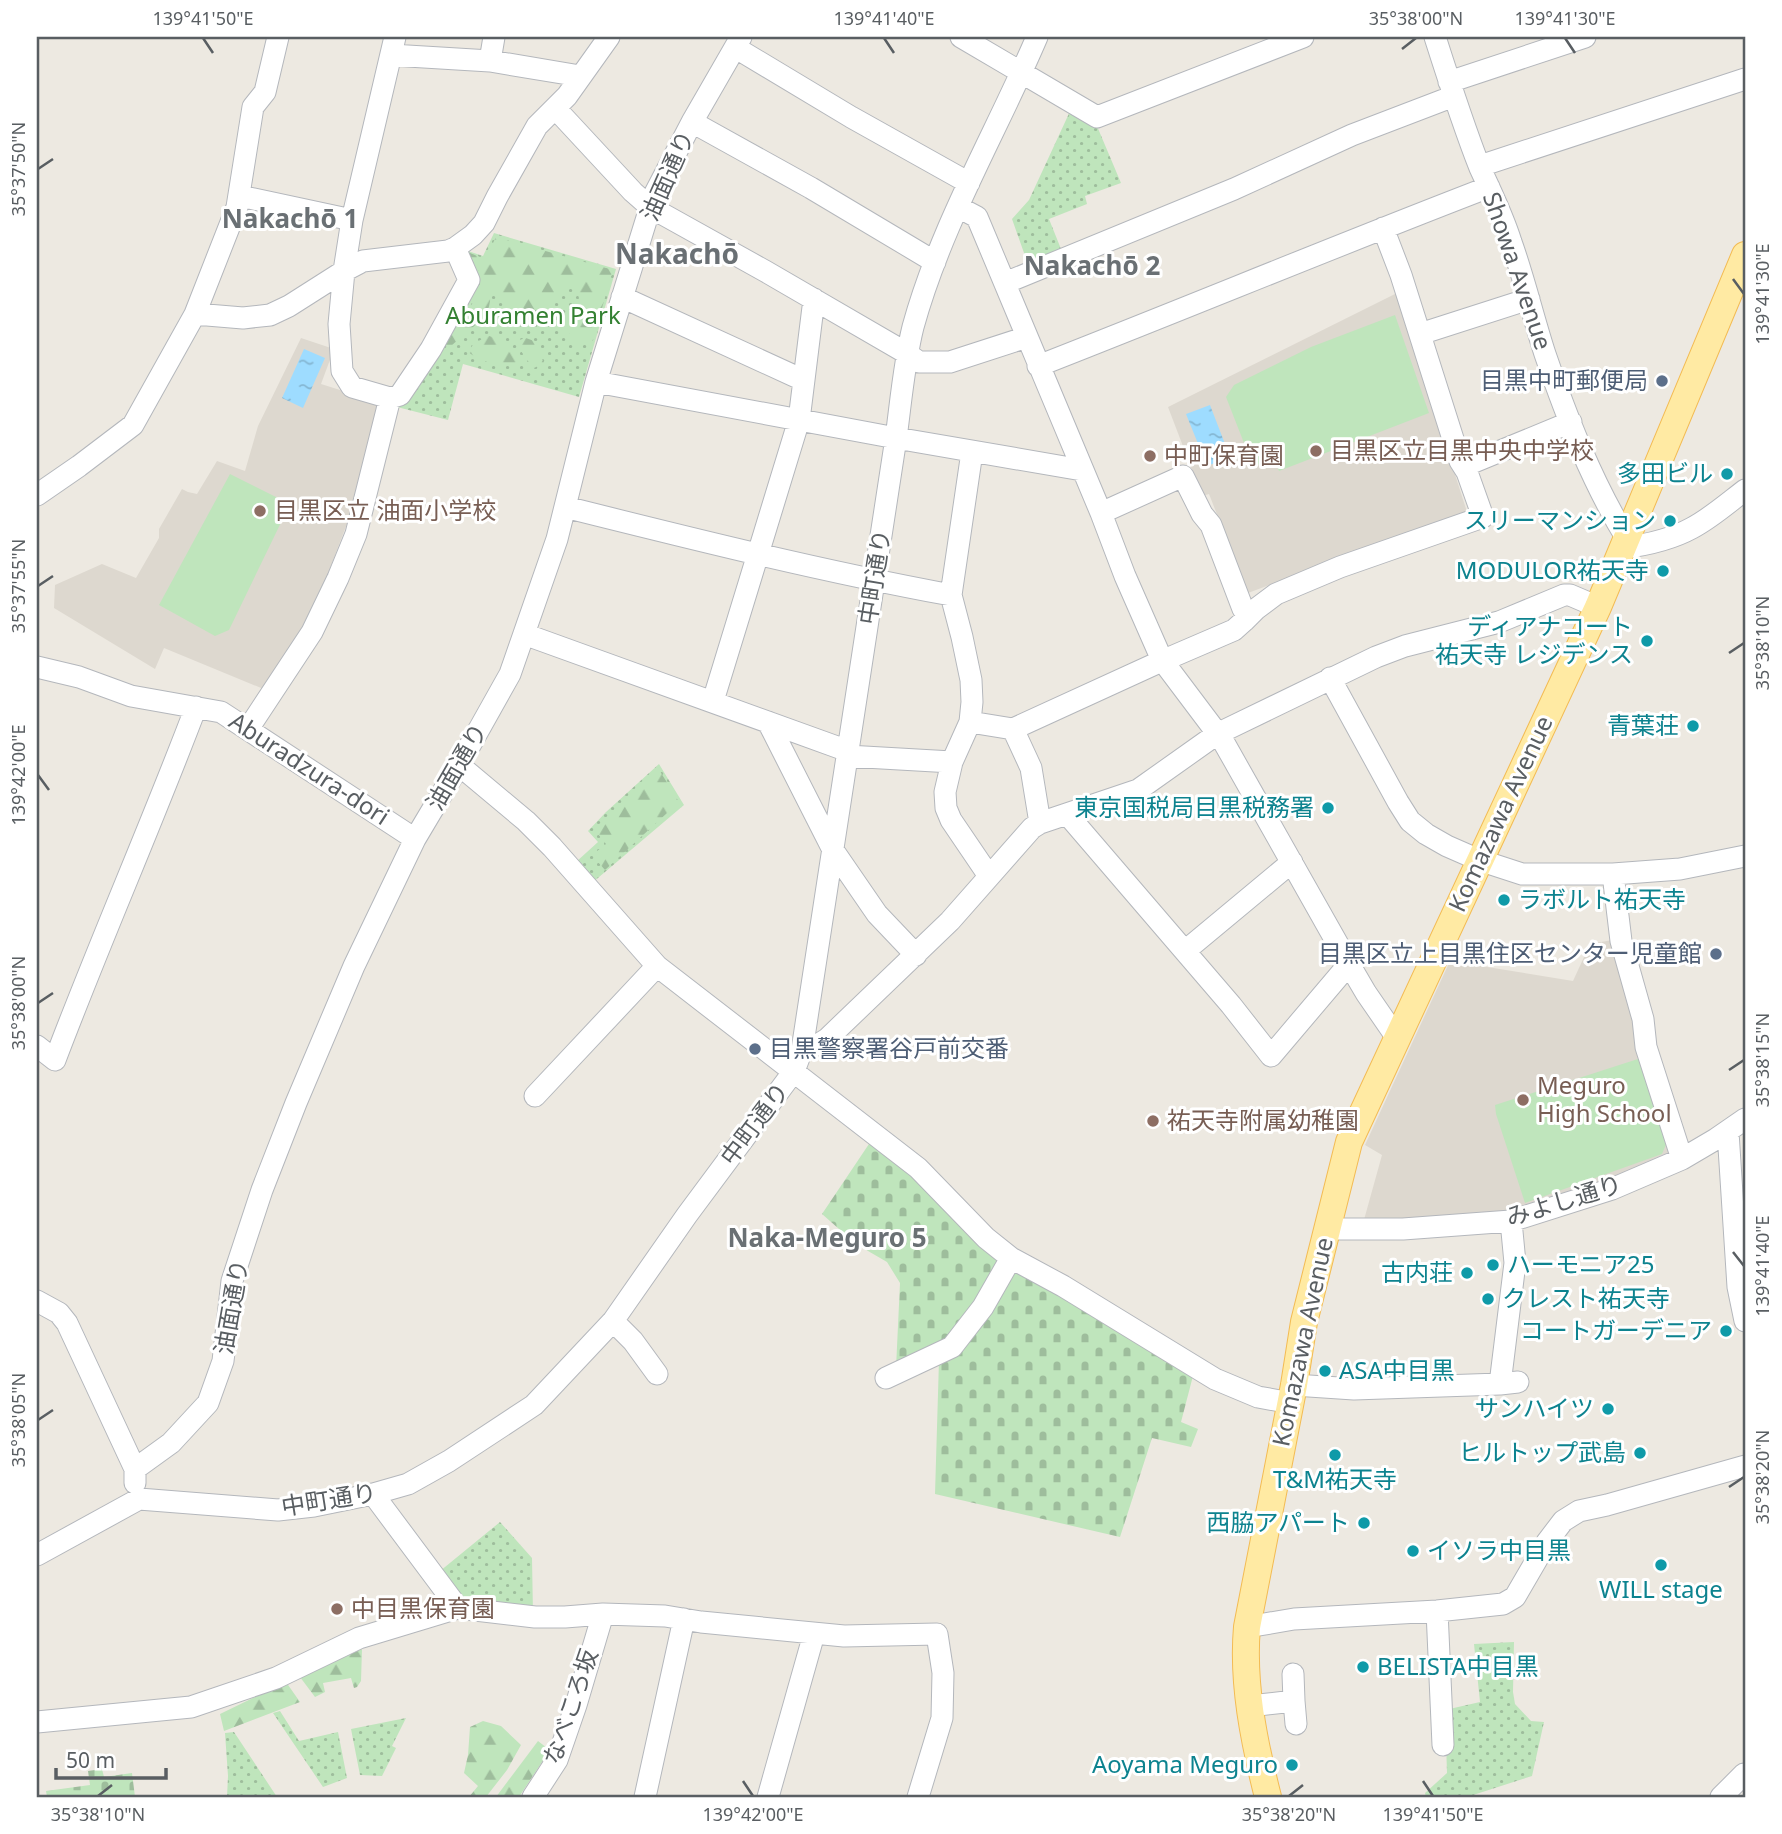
<svg xmlns="http://www.w3.org/2000/svg" width="1782" height="1834" font-family="'Noto Sans','Noto Sans JP',sans-serif">
<defs>
<pattern id="grass-dots" width="8" height="8" patternUnits="userSpaceOnUse" patternTransform="scale(1.75)"><rect width="8" height="8" fill="#bfe5bc"/><path d="M2 2h.1M6 6h.1" fill="none" stroke="#9ebd9c" stroke-width="1.8" stroke-linecap="round"/></pattern>
<pattern id="forest-firs" width="22" height="20" patternUnits="userSpaceOnUse" patternTransform="scale(1.75)"><rect width="22" height="20" fill="#bfe5bc"/><path d="M5 1l3.5 6h-7zM16 11l3.5 6h-7z" fill="#9ebd9c"/></pattern>
<pattern id="cemetery-stones" width="16" height="16" patternUnits="userSpaceOnUse" patternTransform="scale(1.75)"><rect width="16" height="16" fill="#bfe5bc"/><path d="M2 7V4a2 2 0 0 1 4 0v3zM10 15v-3a2 2 0 0 1 4 0v3z" fill="#9ebd9c"/></pattern>
<pattern id="water-ripples" width="26" height="14" patternUnits="userSpaceOnUse" patternTransform="scale(1.75)"><rect width="26" height="14" fill="#9edcff"/><path d="M2 4q2-2 4 0t4 0M15 11q2-2 4 0t4 0" fill="none" stroke="#84b6d2"/></pattern>
</defs>
<rect width="100%" height="100%" fill="#ede9e1"/>
<path fill="#ddd8cf" d="M1397,293L1467,512L1248,593L1209,494L1202,496L1168,407Z
M301,338L334,349L321,384L381,403L359,492L307,629L266,690L164,648L155,669L54,608L55,585L102,564L136,578L159,538V529L182,489L188,492L197,494L217,461L245,471L258,426Z
M1618,939L1674,1144L1667,1161L1509,1218L1362,1227L1382,1155L1365,1145L1450,961L1573,981L1590,944Z"/>
<path fill="url(#grass-dots)" d="M1072,107L1094,119L1121,183L1085,196L1087,204L1049,219L1063,254L1029,267L1012,219L1029,200Z
M494,233L616,269L579,397L463,364L448,420L397,407L471,293L465,258L468,251L483,256Z
M659,764L684,805L592,883L576,862L598,842L588,831L606,812Z
M500,1522L532,1558L533,1614L458,1608L434,1576Z
M1514,1642L1513,1692L1515,1704L1531,1721L1544,1722L1532,1776L1467,1797H1426L1425,1793L1447,1773L1445,1710L1480,1702L1474,1644Z
M280,1711L299,1741L338,1732L347,1778L323,1787L273,1713Z
M406,1718L392,1746L396,1748L382,1776L360,1775L351,1729Z
M234,1732L277,1797H227L228,1776L225,1733Z"/>
<path fill="url(#forest-firs)" d="M496,237L613,270L591,346L575,342L568,332L554,324C562,314 572,309 579,299L578,292L571,287L551,307L544,310H531L520,317L515,316L501,295L493,290C489,297 491,305 487,311C478,325 462,336 450,347L442,343C455,326 489,293 478,270C476,265 472,260 469,256L470,253L485,259Z
M489,336C505,340 517,348 520,364C504,369 481,362 468,352L474,343Z
M526,338L534,341L544,363L534,368L526,359L517,344L519,340Z
M658,768L679,802L605,870L592,855L606,844L594,829Z
M362,1649L361,1681L357,1687L354,1688L351,1678L323,1683L325,1692L315,1697L300,1677Z
M286,1682L300,1702L224,1731L220,1714Z
M483,1721L501,1726L521,1745L507,1770L486,1797H469L478,1786L464,1773L468,1755L470,1727Z
M538,1741L547,1748L544,1759L519,1797H496Z"/>
<path fill="url(#cemetery-stones)" d="M873,1138L1002,1263L949,1344L896,1368L900,1283L887,1262L868,1251L847,1236L822,1214Z
M1011,1269L1194,1372L1181,1422L1198,1429L1191,1447L1152,1438L1120,1537L935,1494L939,1360Z
M102,1769L104,1777L132,1773L135,1797H47L46,1791L90,1785L88,1771Z"/>
<path fill="#bfe5bc" d="M1395,315L1429,413L1279,471L1274,459L1253,466L1226,397L1234,385L1311,347Z
M230,474L290,504L229,630L215,636L159,605Z
M1641,1058L1667,1142L1662,1154L1525,1203L1496,1114L1495,1105Z"/>
<path fill="url(#water-ripples)" d="M304,349L325,358L303,408L282,398Z
M1210,405L1230,457L1207,466L1186,414Z"/>
<g fill="none" stroke-linecap="round" stroke-linejoin="round">
<defs>
<path id="minor" d="M395,37L352,220L344,271L339,324L342,371L352,387L390,398L400,395L431,349L469,280L455,248
M961,37L1097,117L1303,37
M1435,37C1449,81 1463,125 1480,168C1491,192 1503,216 1511,242C1524,278 1533,317 1545,354C1567,418 1592,482 1627,539
M736,48L851,117L969,183
M391,55L490,61L580,76
M490,61L494,37
M1449,82L1585,37
M555,108L633,192L650,207L765,271L908,354L919,362H950L1027,337
M692,122L811,188L935,262
M1480,166L1745,79
M240,196L352,220
M958,207L977,217L1101,513L1125,576L1162,660L1223,741L1349,964L1366,993L1397,1038
M1005,283L1234,189L1352,135L1454,96
M622,297L803,380
M195,314L243,318L270,315L289,306L344,271L363,261L448,251L455,248L473,235L484,223L497,197L537,126L567,96L609,37
M1420,334L1529,299
M1038,366C1189,307 1338,245 1489,187
M596,382L896,438L1082,470
M972,452L951,595L962,637L971,680L972,702L970,722L952,762L945,792L946,808L951,820L989,876
M1464,466L1571,422
M37,495L79,466L133,425L195,314L237,207L253,107L265,92L278,37
M565,507C693,539 821,571 951,595
M1101,513L1183,476L1202,514L1211,525L1243,609L1250,614
M1623,548C1646,545 1672,539 1692,528C1711,518 1728,503 1745,490
M524,634L848,751
M37,667L79,677L131,696L221,712L415,839
M1330,678L1398,802L1410,821L1426,834L1447,846L1479,860L1522,874H1613L1680,869L1745,856
M713,701L799,420L814,299
M768,722L833,850L877,914L916,955
M970,722L1013,729L1155,664L1234,630L1244,621L1256,609L1276,594L1340,567L1483,517L1467,472L1460,461L1401,275L1383,228
M248,729L312,632L338,578L356,534L390,398
M1013,729L1031,768L1040,823
M847,756L952,762
M459,765L526,821L552,847L657,966L918,1168L986,1238L1011,1258L1063,1286L1215,1379L1258,1397L1291,1403
M1067,814L1231,1005L1271,1056L1349,964
M1613,874L1621,941L1643,1019L1646,1047L1682,1159
M1185,951L1292,862
M37,1046L55,1060C100,941 151,826 196,707
M802,1050L819,1044L827,1039L950,921L1032,828L1040,823L1138,790L1217,734L1376,657L1405,646L1499,622L1564,595H1570L1598,607
M535,1096L657,966
M1728,1132L1738,1287L1745,1321
M1326,1229H1403L1511,1221L1612,1189L1682,1159L1716,1139L1745,1119
M37,1301L59,1313L67,1323L135,1469V1483
M613,1321L633,1341L657,1374
M886,1378L952,1347L983,1307L1011,1258
M1500,1384L1515,1263L1511,1221
M1294,1385L1354,1389L1500,1384L1518,1382
M135,1469L171,1443L208,1403L223,1361L232,1281L262,1190L296,1103L354,966L415,839L459,765L510,674L557,539L596,382L654,195L692,122L741,37
M373,1494L458,1608
M139,1499L278,1510L314,1506L373,1494L408,1484L449,1461L534,1405L613,1321L687,1215L794,1071L802,1050L896,438C901,401 904,363 913,327C941,225 996,133 1037,37
M37,1555L139,1499
M1437,1611L1443,1745
M1247,1627L1294,1619L1437,1611L1503,1604L1515,1597L1547,1542L1563,1521L1579,1511L1607,1505L1745,1466
M1294,1701L1296,1724
M1250,1706L1294,1701L1293,1674
M37,1722L191,1707L276,1678L359,1638L458,1608L535,1617H565L603,1614L665,1616L701,1622L844,1636L937,1634L943,1673L942,1718L918,1797
M533,1797L557,1760L576,1705L603,1614
M645,1797L684,1619
M768,1797L814,1634
M1721,1797L1744,1774"/>
<path id="major" d="M1268,1797C1254,1742 1242,1683 1247,1627L1294,1385L1304,1322L1349,1142L1598,607L1745,255"/>
</defs>
<use href="#minor" stroke="#b4b7bc" stroke-width="23"/>
<use href="#major" stroke="#f3bb53" stroke-width="28"/>
<use href="#minor" stroke="#fff" stroke-width="21"/>
<use href="#major" stroke="#ffeaa3" stroke-width="26"/>
</g>
<path fill="none" stroke="#595e62" stroke-width="2.5" d="M203,38L213,53M884,38L894,53M1565,38L1575,53M1402,49L1416,38M38,169L53,159M1733,279L1744,294M38,586L53,576M1729,653L1744,643M38,775L49,790M38,1003L53,993M1729,1070L1744,1060M1733,1252L1744,1266M38,1420L53,1410M1729,1487L1744,1477M743,1781L753,1796M1423,1781L1433,1796M98,1796L112,1785M1289,1796L1303,1785"/>
<g fill="#5c6f8a" stroke="#fff" stroke-width="2.5">
<circle cx="1662" cy="381" r="7"/>
<circle cx="1716" cy="954" r="7"/>
<circle cx="755" cy="1049" r="7"/>
</g>
<g fill="#8d6e63" stroke="#fff" stroke-width="2.5">
<circle cx="1316" cy="451" r="7"/>
<circle cx="1150" cy="456" r="7"/>
<circle cx="260" cy="511" r="7"/>
<circle cx="1523" cy="1100" r="7"/>
<circle cx="1153" cy="1121" r="7"/>
<circle cx="337" cy="1609" r="7"/>
</g>
<g fill="#0f9aa8" stroke="#fff" stroke-width="2.5">
<circle cx="1727" cy="474" r="7"/>
<circle cx="1670" cy="521" r="7"/>
<circle cx="1663" cy="571" r="7"/>
<circle cx="1647" cy="641" r="7"/>
<circle cx="1693" cy="726" r="7"/>
<circle cx="1328" cy="808" r="7"/>
<circle cx="1504" cy="900" r="7"/>
<circle cx="1493" cy="1265" r="7"/>
<circle cx="1467" cy="1273" r="7"/>
<circle cx="1488" cy="1299" r="7"/>
<circle cx="1726" cy="1331" r="7"/>
<circle cx="1325" cy="1371" r="7"/>
<circle cx="1608" cy="1409" r="7"/>
<circle cx="1640" cy="1453" r="7"/>
<circle cx="1335" cy="1455" r="7"/>
<circle cx="1364" cy="1523" r="7"/>
<circle cx="1413" cy="1551" r="7"/>
<circle cx="1661" cy="1565" r="7"/>
<circle cx="1363" cy="1667" r="7"/>
<circle cx="1292" cy="1765" r="7"/>
</g>
<g text-anchor="middle" stroke-width="6" stroke-linejoin="round" paint-order="stroke">
<g font-size="24" fill="#595e62" stroke="#fff">
<text transform="translate(668 176) rotate(-66)" y="8">油面通り</text>
<text transform="translate(1517 271) rotate(71)" y="8">Showa Avenue</text>
<text transform="translate(875 577) rotate(-81)" y="8">中町通り</text>
<text transform="translate(457 767) rotate(-60)" y="8">油面通り</text>
<text transform="translate(309 769) rotate(33)" y="8">Aburadzura-dori</text>
<text transform="translate(1501 814) rotate(-65)" y="8">Komazawa Avenue</text>
<text transform="translate(755 1124) rotate(-53)" y="8">中町通り</text>
<text transform="translate(1564 1201) rotate(-17)" y="8">みよし通り</text>
<text transform="translate(232 1307) rotate(-80)" y="8">油面通り</text>
<text transform="translate(1303 1342) rotate(-78)" y="8">Komazawa Avenue</text>
<text transform="translate(329 1500) rotate(-9)" y="8">中町通り</text>
<text transform="translate(571 1707) rotate(-71)" y="8">なべころ坂</text>
</g>
<g font-size="24" fill="#348132" stroke="#fff">
<text x="533" y="324">Aburamen Park</text>
</g>
<g font-size="24" fill="#4e5e75" stroke="#fff" text-anchor="end">
<text x="1648" y="389">目黒中町郵便局</text>
<text x="1702" y="962">目黒区立上目黒住区センター児童館</text>
<text x="769" y="1057" text-anchor="start">目黒警察署谷戸前交番</text>
</g>
<g font-size="24" fill="#785e54" stroke="#fff" text-anchor="start">
<text x="1330" y="459">目黒区立目黒中央中学校</text>
<text x="1164" y="464">中町保育園</text>
<text x="274" y="519">目黒区立 油面小学校</text>
<text x="1537" y="1094">Meguro<tspan x="1537" dy="28">High School</tspan></text>
<text x="1167" y="1129">祐天寺附属幼稚園</text>
<text x="351" y="1617">中目黒保育園</text>
</g>
<g font-size="24" fill="#0d838f" stroke="#fff" text-anchor="end">
<text x="1713" y="482">多田ビル</text>
<text x="1656" y="529">スリーマンション</text>
<text x="1649" y="579">MODULOR祐天寺</text>
<text x="1633" y="635">ディアナコート<tspan x="1633" dy="28">祐天寺 レジデンス</tspan></text>
<text x="1679" y="734">青葉荘</text>
<text x="1314" y="816">東京国税局目黒税務署</text>
<text x="1518" y="908" text-anchor="start">ラボルト祐天寺</text>
<text x="1507" y="1273" text-anchor="start">ハーモニア25</text>
<text x="1453" y="1281">古内荘</text>
<text x="1502" y="1307" text-anchor="start">クレスト祐天寺</text>
<text x="1712" y="1339">コートガーデニア</text>
<text x="1339" y="1379" text-anchor="start">ASA中目黒</text>
<text x="1594" y="1417">サンハイツ</text>
<text x="1626" y="1461">ヒルトップ武島</text>
<text x="1335" y="1488" text-anchor="middle">T&amp;M祐天寺</text>
<text x="1350" y="1531">西脇アパート</text>
<text x="1427" y="1559" text-anchor="start">イソラ中目黒</text>
<text x="1661" y="1598" text-anchor="middle">WILL stage</text>
<text x="1377" y="1675" text-anchor="start">BELISTA中目黒</text>
<text x="1278" y="1773">Aoyama Meguro</text>
</g>
<g font-size="26" font-weight="bold" fill="#6a7074" stroke="#fff">
<text x="290" y="228">Nakachō 1</text>
<text x="1092" y="275">Nakachō 2</text>
<text x="827" y="1247">Naka-Meguro 5</text>
</g>
<g font-size="28" font-weight="bold" fill="#6a7074" stroke="#fff">
<text x="677" y="264">Nakachō</text>
</g>
</g>
<rect width="1782" height="1834" fill="none" stroke="#ffffff" stroke-width="77"/>
<path d="M56 1768v10h110v-10" fill="none" stroke="#595e62" stroke-width="3.5"/>
<text x="66" y="1768" font-size="21" fill="#595e62" stroke="#ffffff" stroke-width="5" paint-order="stroke">50 m</text>
<rect x="38" y="38" width="1706" height="1758" fill="none" stroke="#595e62" stroke-width="2.5"/>
<g font-size="18" text-anchor="middle" fill="#595e62">
<text x="203" y="25">139°41'50"E</text>
<text x="884" y="25">139°41'40"E</text>
<text x="1416" y="25">35°38'00"N</text>
<text x="1565" y="25">139°41'30"E</text>
<text transform="translate(19 169) rotate(-90)" y="6">35°37'50"N</text>
<text transform="translate(1763 294) rotate(-90)" y="6">139°41'30"E</text>
<text transform="translate(19 586) rotate(-90)" y="6">35°37'55"N</text>
<text transform="translate(1763 643) rotate(-90)" y="6">35°38'10"N</text>
<text transform="translate(19 775) rotate(-90)" y="6">139°42'00"E</text>
<text transform="translate(19 1003) rotate(-90)" y="6">35°38'00"N</text>
<text transform="translate(1763 1060) rotate(-90)" y="6">35°38'15"N</text>
<text transform="translate(1763 1266) rotate(-90)" y="6">139°41'40"E</text>
<text transform="translate(19 1420) rotate(-90)" y="6">35°38'05"N</text>
<text transform="translate(1763 1477) rotate(-90)" y="6">35°38'20"N</text>
<text x="98" y="1821">35°38'10"N</text>
<text x="753" y="1821">139°42'00"E</text>
<text x="1289" y="1821">35°38'20"N</text>
<text x="1433" y="1821">139°41'50"E</text>
</g>
</svg>
